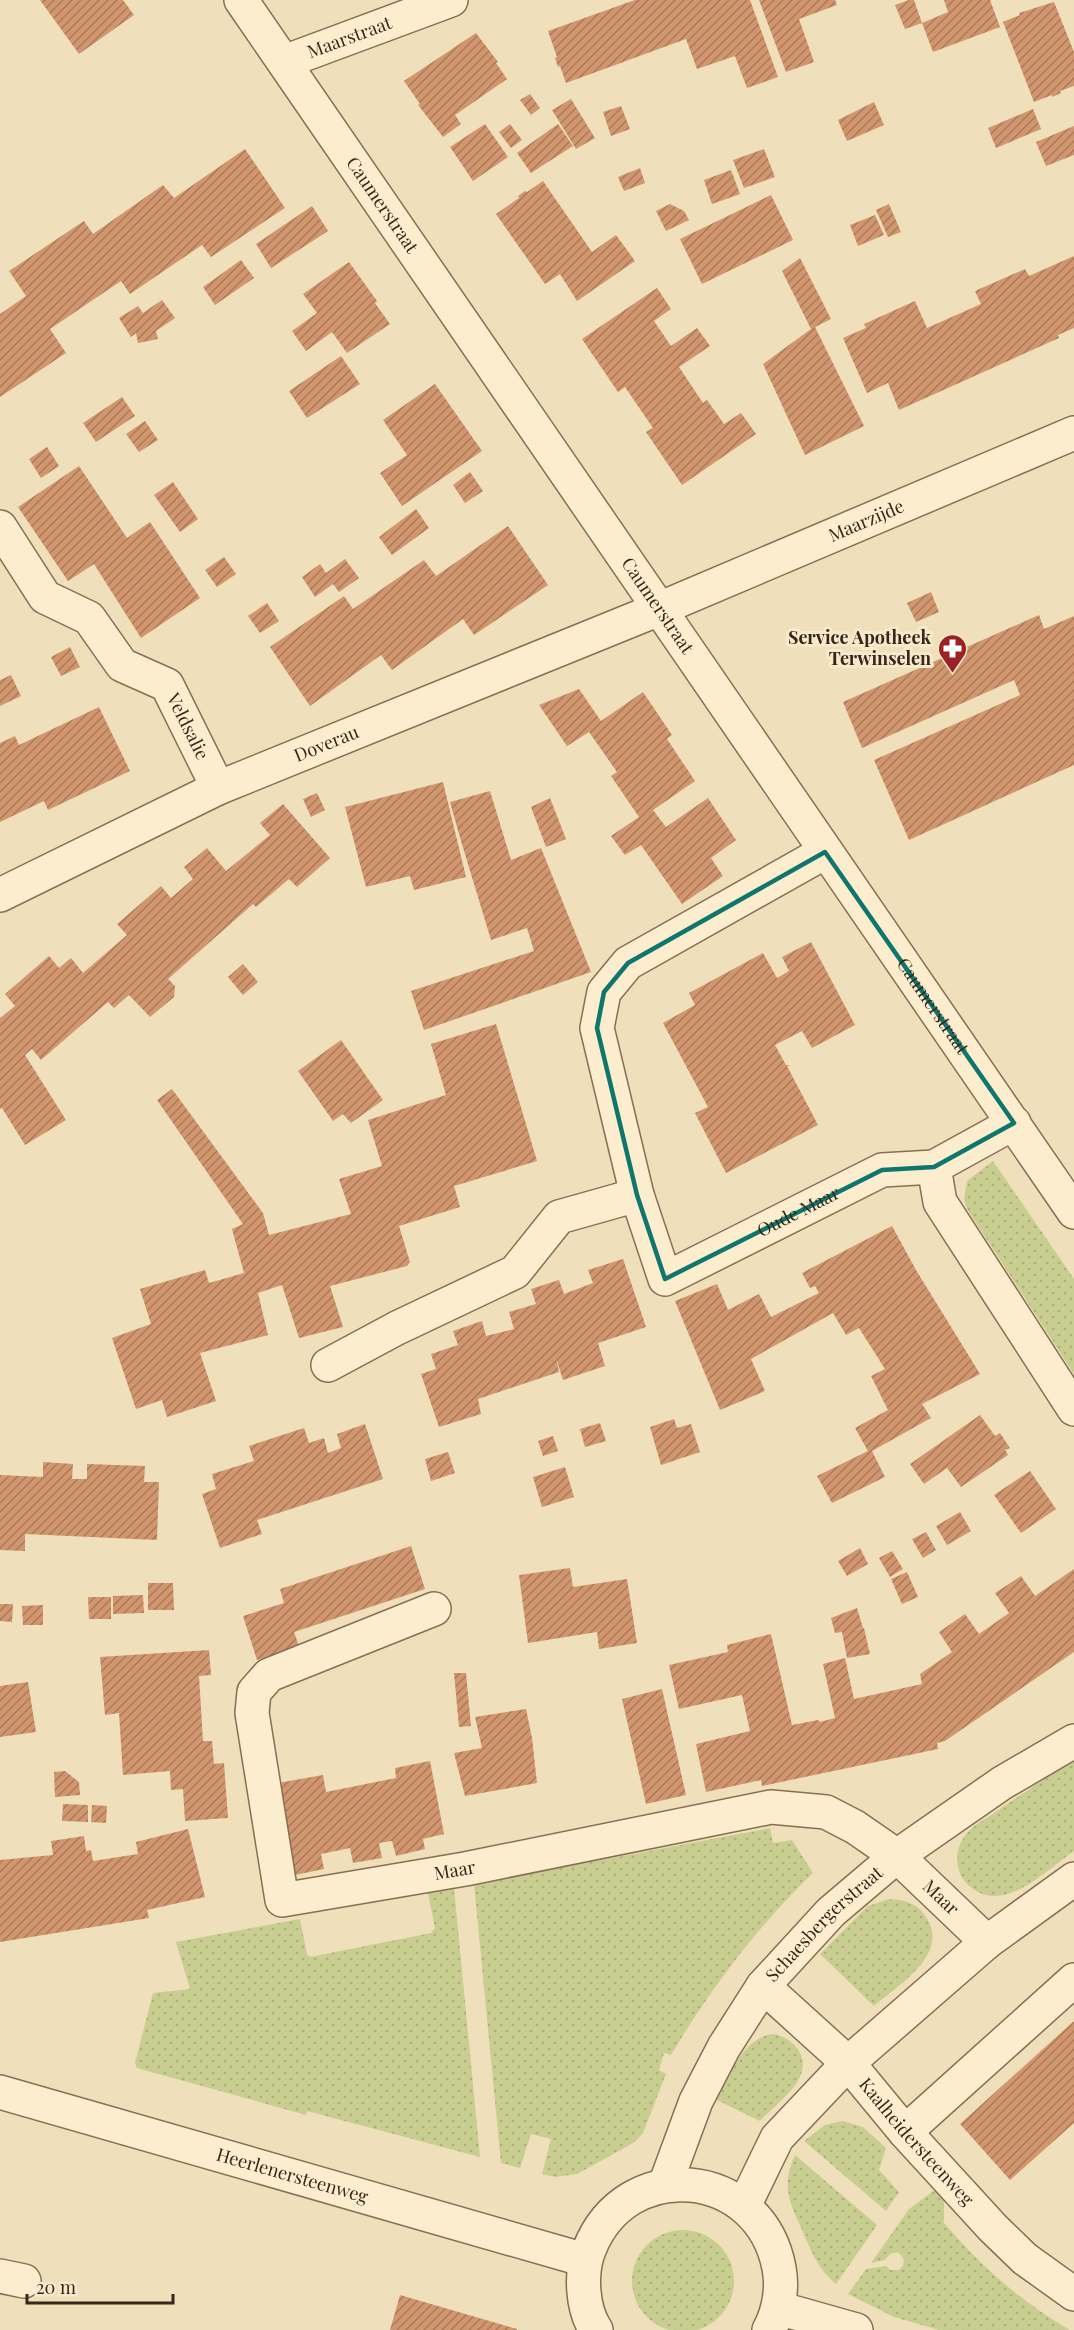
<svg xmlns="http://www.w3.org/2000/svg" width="1074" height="2330" font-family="'Playfair Display',serif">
<defs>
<pattern id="grass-dots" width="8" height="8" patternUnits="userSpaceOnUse" patternTransform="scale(1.5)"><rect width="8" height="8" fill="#c8ce8f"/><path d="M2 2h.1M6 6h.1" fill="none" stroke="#acb17b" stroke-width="1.8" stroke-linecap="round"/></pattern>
<pattern id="building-hatch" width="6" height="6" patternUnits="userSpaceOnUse" patternTransform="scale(1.5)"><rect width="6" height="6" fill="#d1966e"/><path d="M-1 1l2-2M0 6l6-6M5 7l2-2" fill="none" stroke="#aa7a5a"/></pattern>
</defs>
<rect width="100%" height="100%" fill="#f0dfbb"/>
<path fill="url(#grass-dots)" d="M993,1161L1074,1279V1374L967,1209L964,1199L967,1181Z
M1074,1761V1851C1049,1868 1010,1909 978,1892C971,1888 965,1883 961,1876C955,1863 956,1849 964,1837C972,1825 986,1819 997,1811C1022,1794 1047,1776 1074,1761Z
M770,1828L773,1843L792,1840L813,1873C757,1927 711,1988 671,2055L664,2053L659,2070L666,2074L643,2133L635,2142L577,2174L555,2177L542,2174L551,2139L531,2134L520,2168L501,2163L474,1884Z
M454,1888L480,2157L307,2111L306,2115L137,2068L135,2063L153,1993L190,1989L176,1942L300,1919L307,1954L310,1957L315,1956L431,1933L435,1928L428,1893Z
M889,1899C904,1900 918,1903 926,1917C951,1954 898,1985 874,2006L820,1954L868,1906Z
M772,2034C783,2035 793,2041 799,2051C815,2079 776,2103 760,2121L717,2100C729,2076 742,2039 772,2034Z
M843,2121L863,2127L886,2148L879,2170L899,2192L886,2211L804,2141L825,2125Z
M795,2155L877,2225L836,2284C817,2268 812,2252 802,2230C789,2200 781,2187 795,2155Z
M936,2189L944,2196V2223C981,2266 1021,2302 1070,2330H939L894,2317L848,2294L866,2269L886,2266L890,2270H899L903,2266L904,2259L898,2252L890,2254L885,2260L871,2263L909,2209Z
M632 2281a51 51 0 1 1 102 0a51 51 0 1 1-102 0Z"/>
<path fill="url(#building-hatch)" d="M40,0H123L134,15L79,54Z
M635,0H750L778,77L747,88L735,56L697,69L686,39L566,83L560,66L558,67L555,58L557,57L548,31Z
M759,0H835L837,5L799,19L814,62L786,72Z
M909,0H914L922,23L905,29L895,5Z
M944,0H990L1000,27L933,52L922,23L948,12Z
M1054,2L1074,52V86L1060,91L1061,93L1052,97V95L1034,102L1003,22L1020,15L1019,13Z
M476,33L498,62L496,63L507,79L455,115L461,124L443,137L418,105L420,104L404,81Z
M530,94L540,108L531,115L520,100Z
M571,99L595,138L576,149L552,110Z
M874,102L884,125L847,141L838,120Z
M621,106L630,129L611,136L603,112Z
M1033,109L1041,129L996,148L988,128Z
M485,124L508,157L473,181L450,147Z
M510,124L522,140L511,148L499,132Z
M558,124L573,146L531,173L517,153Z
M1074,126V155L1046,166L1036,142Z
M245,149L285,208L211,257L202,245L130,294L121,281L50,329L66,353L0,397V314L26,296L9,271L84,221L93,234L163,185L174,198Z
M764,149L775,177L744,188L733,160Z
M640,168L645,183L624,191L618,177Z
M731,170L740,194L712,204L704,180Z
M543,181L592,252L616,235L635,261L577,301L560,274L545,284L496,214L519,198L518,196L525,191L527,192Z
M771,195L793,240L702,284L680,239Z
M670,204L684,211L689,220L666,231L656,211Z
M889,204L901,232L888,237L876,210Z
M312,206L328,231L271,268L256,244Z
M875,215L884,235L858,246L850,225Z
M1074,256V328L1058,335L1059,338L899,410L888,383L867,393L843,338L866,328L864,324L915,301L927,328L981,304L975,291L1025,269L1029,276Z
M800,258L831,319L815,327L864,426L805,455L763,364L811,329L782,271Z
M241,260L254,278L215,305L203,287Z
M349,262L377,301L375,303L390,324L347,353L332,332L306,351L292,331L317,313L303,294Z
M657,288L671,309L654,321L671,346L697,328L710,346L679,367L703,403L707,400L724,424L741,413L756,434L682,485L646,432L653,428L625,387L618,392L582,339Z
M162,300L175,318L156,331L158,339L138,343L136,333L131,337L119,318L138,306L143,313Z
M341,356L360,384L307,418L289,391Z
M435,384L482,451L402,506L380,473L407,455L383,420Z
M122,397L135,416L96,442L83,423Z
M145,421L158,440L139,452L126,434Z
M47,447L59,466L41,478L29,459Z
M79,466L127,538L150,522L200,598L141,638L94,564L68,581L18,507Z
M470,472L483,491L465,503L453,485Z
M173,482L198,519L180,532L154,495Z
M416,509L429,528L392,555L379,537Z
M508,526L548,585L474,635L463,619L392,670L381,655L310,706L270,647L344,596L353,609L424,560L436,576Z
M224,557L236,574L217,587L205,570Z
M345,559L359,578L339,592L333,584L315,597L302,577L320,564L326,573Z
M931,592L939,612L916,622L907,603Z
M267,603L279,621L260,633L248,616Z
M1039,615L1044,629L1074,616V765L909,840L874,760L1020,695L1014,680L862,748L843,702Z
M70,647L80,667L61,676L51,657Z
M11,675L21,696L0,706V680Z
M579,689L601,721L643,692L672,735L667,739L695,781L653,810L666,827L708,798L736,840L711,858L723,876L682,904L641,845L625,855L611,836L639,817L611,776L617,772L589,732L567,746L539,705Z
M99,707L130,771L48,810L44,801L0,822V743L15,736L19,745Z
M443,782L466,877L414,890L410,876L366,887L345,807Z
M490,791L511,860L541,848L591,972L424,1030L411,991L534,951L527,928L491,940L461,841L450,802Z
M317,793L325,810L311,817L303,799Z
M550,798L566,839L546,847L531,807Z
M283,804L330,858L297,887L289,879L256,907L253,904L168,979L175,986L174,997L150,1017L129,995L114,1008L108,1002L41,1060L32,1049L25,1055L66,1120L25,1145L2,1108L0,1109V1018L15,1006L5,994L49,956L59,968L71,958L83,973L127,935L117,924L161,886L171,898L193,879L184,867L207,848L226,871L270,835L260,823Z
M811,942L855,1025L812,1048L802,1031L775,1045L786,1065H790L787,1066L818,1125L726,1173L695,1113L708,1107L663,1023L695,1005L689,993L763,953L777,978L789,971L782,957Z
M243,964L258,982L243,995L228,977Z
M496,1024L537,1161L454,1186L460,1207L399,1226L410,1262L407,1266L330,1286L343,1327L299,1338L282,1285L258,1293L268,1335L200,1353L216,1401L167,1417L162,1400L136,1409L112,1338L151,1324L140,1289L205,1270L209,1283L244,1273L232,1229L243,1224L157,1100L172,1089L263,1213L269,1235L351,1214L339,1179L382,1166L368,1120L446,1095L431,1044Z
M341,1040L383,1100L351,1123L343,1114L333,1121L298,1071Z
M892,1226L916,1270L980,1374L922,1404L931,1418L872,1451L885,1477L832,1503L817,1476L868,1451L855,1428L888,1410L871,1376L885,1369L859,1328L846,1335L833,1313L751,1359L765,1391L720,1410L675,1301L717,1284L728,1310L759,1294L771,1317L819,1293L815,1286L810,1288L802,1273Z
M623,1259L646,1327L598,1343L605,1366L563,1380L556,1358L559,1372L478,1399L481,1414L439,1427L421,1374L436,1369L431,1354L458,1345L453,1331L482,1321L486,1336L514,1329L509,1312L536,1304L531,1289L559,1280L564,1294L593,1283L588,1270Z
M980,1415L995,1436L1000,1433L1010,1448L1005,1450L1008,1455L961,1487L947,1468L924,1484L910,1464Z
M674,1419L677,1428L691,1424L700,1452L661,1465L650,1427Z
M600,1423L606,1441L585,1447L580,1429Z
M365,1424L383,1479L257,1520L262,1534L220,1548L202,1494L216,1489L212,1474L254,1461L249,1446L304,1428L309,1443L324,1438L328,1453L341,1448L337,1434Z
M553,1436L558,1451L543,1456L538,1441Z
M448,1452L455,1473L431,1481L425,1459Z
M43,1462L73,1464L72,1479H87V1464L145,1466L144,1482H159L157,1540L25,1534V1551L0,1550V1475L43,1477Z
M565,1467L574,1497L542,1507L533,1477Z
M1030,1471L1056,1509L1021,1533L994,1495Z
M960,1512L971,1531L947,1545L936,1526Z
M926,1532L936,1550L923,1558L912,1539Z
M411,1546L425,1589L294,1632L299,1646L257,1660L243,1616L284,1603L280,1589Z
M860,1548L868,1564L847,1576L838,1561Z
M892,1551L903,1569L890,1577L879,1558Z
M570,1568L573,1587L627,1579L637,1643L599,1649L597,1632L528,1643L519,1575Z
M1074,1569V1652L945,1741L937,1743L938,1749L762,1786L761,1780L706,1792L696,1744L750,1731L742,1695L679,1709L669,1665L728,1652L727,1645L771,1634L792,1725L818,1720L820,1722L835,1718L823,1664L845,1658L854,1699L922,1684L920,1674L952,1652L939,1632L965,1614L979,1634L1009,1613L995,1593L1021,1576L1035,1596Z
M907,1572L918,1597L902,1604L891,1579Z
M148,1583H173L174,1610H148Z
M143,1595L144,1613L113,1614V1596Z
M88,1597H111V1619H89Z
M0,1604H13L12,1622L0,1621Z
M43,1605V1625H23L22,1606Z
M857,1608L863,1628L845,1632L864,1628L870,1654L847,1658L842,1632L835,1633L831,1618Z
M209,1650L211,1675L199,1676L203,1741H212L214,1764L224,1763L228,1818L185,1821L183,1789L171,1790L170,1771L123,1775L119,1713L105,1715L100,1657Z
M454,1673H466L471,1726L459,1727Z
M28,1682L36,1732L0,1737V1686Z
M662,1689L686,1795L646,1804L622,1699Z
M526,1709L532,1738L537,1783L465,1796L454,1753L482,1748L475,1717Z
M430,1761L444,1834L423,1839L425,1849L396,1856L392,1841L379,1843L382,1858L353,1863L350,1848L321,1854L324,1869L295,1875L278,1783L323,1775L326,1792L396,1778L395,1768Z
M65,1771L79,1782L80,1795L55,1797L54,1772Z
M63,1804L88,1805V1822L62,1821Z
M92,1805L107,1806L106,1823L91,1822Z
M188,1829L205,1897L147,1910L149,1918L0,1942V1860L53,1855L51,1841L84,1836L86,1851L91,1850L93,1861L138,1854L136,1842Z
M1074,2021V2123L1010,2180L960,2124Z
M400,2295L517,2329V2330H390Z"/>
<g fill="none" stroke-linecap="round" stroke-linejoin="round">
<defs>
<g id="minor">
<path id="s1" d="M241,0L1074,1212"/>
<path id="s2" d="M284,62L451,0"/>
<path id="s3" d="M0,527L45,597L89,618L122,665L167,685L218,788"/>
<path id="s4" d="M825,852L628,963L604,992L597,1028L637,1195L665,1279L882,1170L934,1167L1014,1123"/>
<path id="s5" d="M0,895L218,788L659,609L1074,433"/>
<path d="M934,1167L940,1202L1074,1409"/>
<path d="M328,1365L397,1328L515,1272L559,1217L637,1195"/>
<path id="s6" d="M434,1609L269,1675L254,1692L252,1713L282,1900L465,1869L771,1807L826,1812L855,1827L897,1856L987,1942"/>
<path id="s7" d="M763,1986L848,2063L905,2132L993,2228L1025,2259L1074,2294"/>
<path d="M905,2132L1074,1980"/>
<path d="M0,2276L24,2281"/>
</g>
<g id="tertiary">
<path id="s8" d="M0,2092L585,2260"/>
<path id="s9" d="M665,2185L696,2101L724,2047L763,1986L831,1912L897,1856L1002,1783L1074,1741"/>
<path d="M744,2206L777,2138L848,2063L987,1942L1074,1879"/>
<path d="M778,2308L856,2330"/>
<path d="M596,2330C582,2309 580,2273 589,2250C626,2154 760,2167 779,2268C783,2288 779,2312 769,2330"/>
</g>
</defs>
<use href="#minor" stroke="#886f54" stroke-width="36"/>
<use href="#tertiary" stroke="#886f54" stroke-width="36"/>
<use href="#minor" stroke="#fbedce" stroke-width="33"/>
<use href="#tertiary" stroke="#fbedce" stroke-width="33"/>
</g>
<path fill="none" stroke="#0f766e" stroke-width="4.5" stroke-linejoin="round" d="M825,852L1014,1123L934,1167L882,1170L665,1279L637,1195L597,1028L604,992L628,963Z"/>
<defs>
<symbol id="pharmacy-pin" viewBox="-11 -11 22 30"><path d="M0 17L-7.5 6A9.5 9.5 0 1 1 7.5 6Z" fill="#9a2124" stroke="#f7eacb"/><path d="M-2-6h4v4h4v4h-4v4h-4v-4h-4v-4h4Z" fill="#fff"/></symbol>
</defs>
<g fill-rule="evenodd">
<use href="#pharmacy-pin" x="936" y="632" width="33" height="45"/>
</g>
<g text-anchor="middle" stroke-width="6" stroke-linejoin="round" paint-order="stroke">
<g font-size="18" fill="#36271a" stroke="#f7eacb">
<text dy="6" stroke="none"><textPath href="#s2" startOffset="70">Maarstraat</textPath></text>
<text dy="6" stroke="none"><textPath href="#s1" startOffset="249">Caumerstraat</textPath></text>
<text dy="6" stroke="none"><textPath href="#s5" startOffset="944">Maarzijde</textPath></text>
<text dy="6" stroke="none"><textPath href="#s1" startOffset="735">Caumerstraat</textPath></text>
<text dy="6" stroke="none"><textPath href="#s3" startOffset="285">Veldsalie</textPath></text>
<text dy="6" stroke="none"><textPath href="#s5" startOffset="360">Doverau</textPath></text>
<text dy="6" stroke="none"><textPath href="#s1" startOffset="1221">Caumerstraat</textPath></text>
<text dy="6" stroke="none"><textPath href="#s4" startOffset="710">Oude Maar</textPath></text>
<text dy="6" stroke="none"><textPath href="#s6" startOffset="586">Maar</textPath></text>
<text dy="6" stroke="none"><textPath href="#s6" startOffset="1108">Maar</textPath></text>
<text dy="6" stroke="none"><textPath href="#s9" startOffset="310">Schaesbergerstraat</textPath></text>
<text dy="6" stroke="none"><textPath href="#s7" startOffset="219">Kaalheidersteenweg</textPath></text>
<text dy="6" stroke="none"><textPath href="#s8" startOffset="304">Heerlenersteenweg</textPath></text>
</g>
<g font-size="18" font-weight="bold" fill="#36271a" stroke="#f7eacb" text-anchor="end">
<text x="931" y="644">Service Apotheek<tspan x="931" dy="21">Terwinselen</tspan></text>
</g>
</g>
<path d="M27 2294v9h146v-9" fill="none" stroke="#36271a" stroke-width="3"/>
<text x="36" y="2294" font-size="18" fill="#36271a" stroke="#f7eacb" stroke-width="4.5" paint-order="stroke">20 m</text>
</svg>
